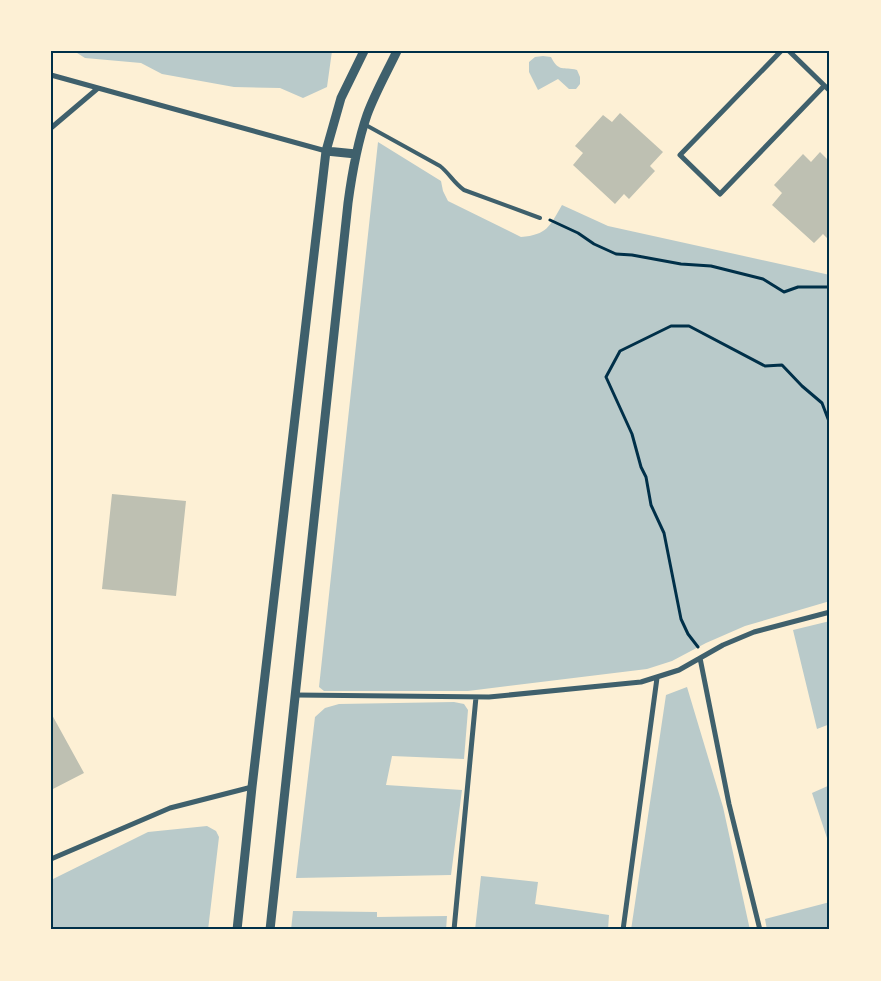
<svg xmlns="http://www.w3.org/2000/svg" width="881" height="981" font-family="'Roboto Serif',serif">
<rect width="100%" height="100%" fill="#fdf0d5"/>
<path fill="#b9caca" d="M74,51H332L327,87L303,98L280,88L234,87L162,74L141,63L85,58Z
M543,56L551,57C559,73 563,66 577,70L580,77V84L576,89H569L558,79L538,90L529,72V62L535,57Z
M378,142L441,181L443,191L448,201L521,237C547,235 550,226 562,205L608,226L830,275V601L745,626L706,643L672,661L647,669L468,691H324L319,687Z
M830,621V724L817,729L793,630Z
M687,687L723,807L750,930H631L666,695Z
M454,702L464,704L468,710L464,759L392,756L386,785L462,790L451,875L296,878L315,717L325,708L339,704Z
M830,785V847L812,793Z
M207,826L216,831L219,837L208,930H51V880L148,832Z
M481,876L538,882L535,904L609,915L608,930H475Z
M830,902V930H767L765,919Z
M293,911L377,912V917L447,916L446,930H291Z"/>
<path fill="#bec0b2" d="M620,113L663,152L650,166L655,171L629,199L624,194L615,204L573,165L583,153L575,146L603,115L612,122Z
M820,152L830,162V237L828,239L823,234L814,243L772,205L782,193L774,185L803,154L811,162Z
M112,494L186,501L176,596L102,589Z
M51,713L84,773L51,790Z"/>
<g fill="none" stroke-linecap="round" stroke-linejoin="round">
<path stroke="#003049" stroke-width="3" d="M550,220L578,233L594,244L616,254L632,255L681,264L711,266L763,279L784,292L798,287H830
M698,647L688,634L681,619L664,533L651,505L646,477L641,467L632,434L606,377L620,351L671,326H689L765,366L782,365L802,386L822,403L830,424"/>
<path stroke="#3f606c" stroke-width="4" d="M364,124L440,166C449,173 454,183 464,190L540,218"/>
<path stroke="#3f606c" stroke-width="5" d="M781,51L680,155L720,194L824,86
M789,51L830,91
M51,75L326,151
M51,128L97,89
M700,658L729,804L760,930
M296,695L489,697L641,682L679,670L723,645L754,632L830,612
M51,859L170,808L252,787
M454,930L476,697
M623,930L657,678"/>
<path stroke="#3f606c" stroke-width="9" d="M326,151L356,154
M237,930L252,787L326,151L341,98L364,51
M270,930L348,203C352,173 357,144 367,115C375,93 387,72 397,51"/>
</g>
<rect width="881" height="981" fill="none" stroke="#fdf0d5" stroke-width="105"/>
<rect x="52" y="52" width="776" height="876" fill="none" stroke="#003049" stroke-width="2"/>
</svg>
